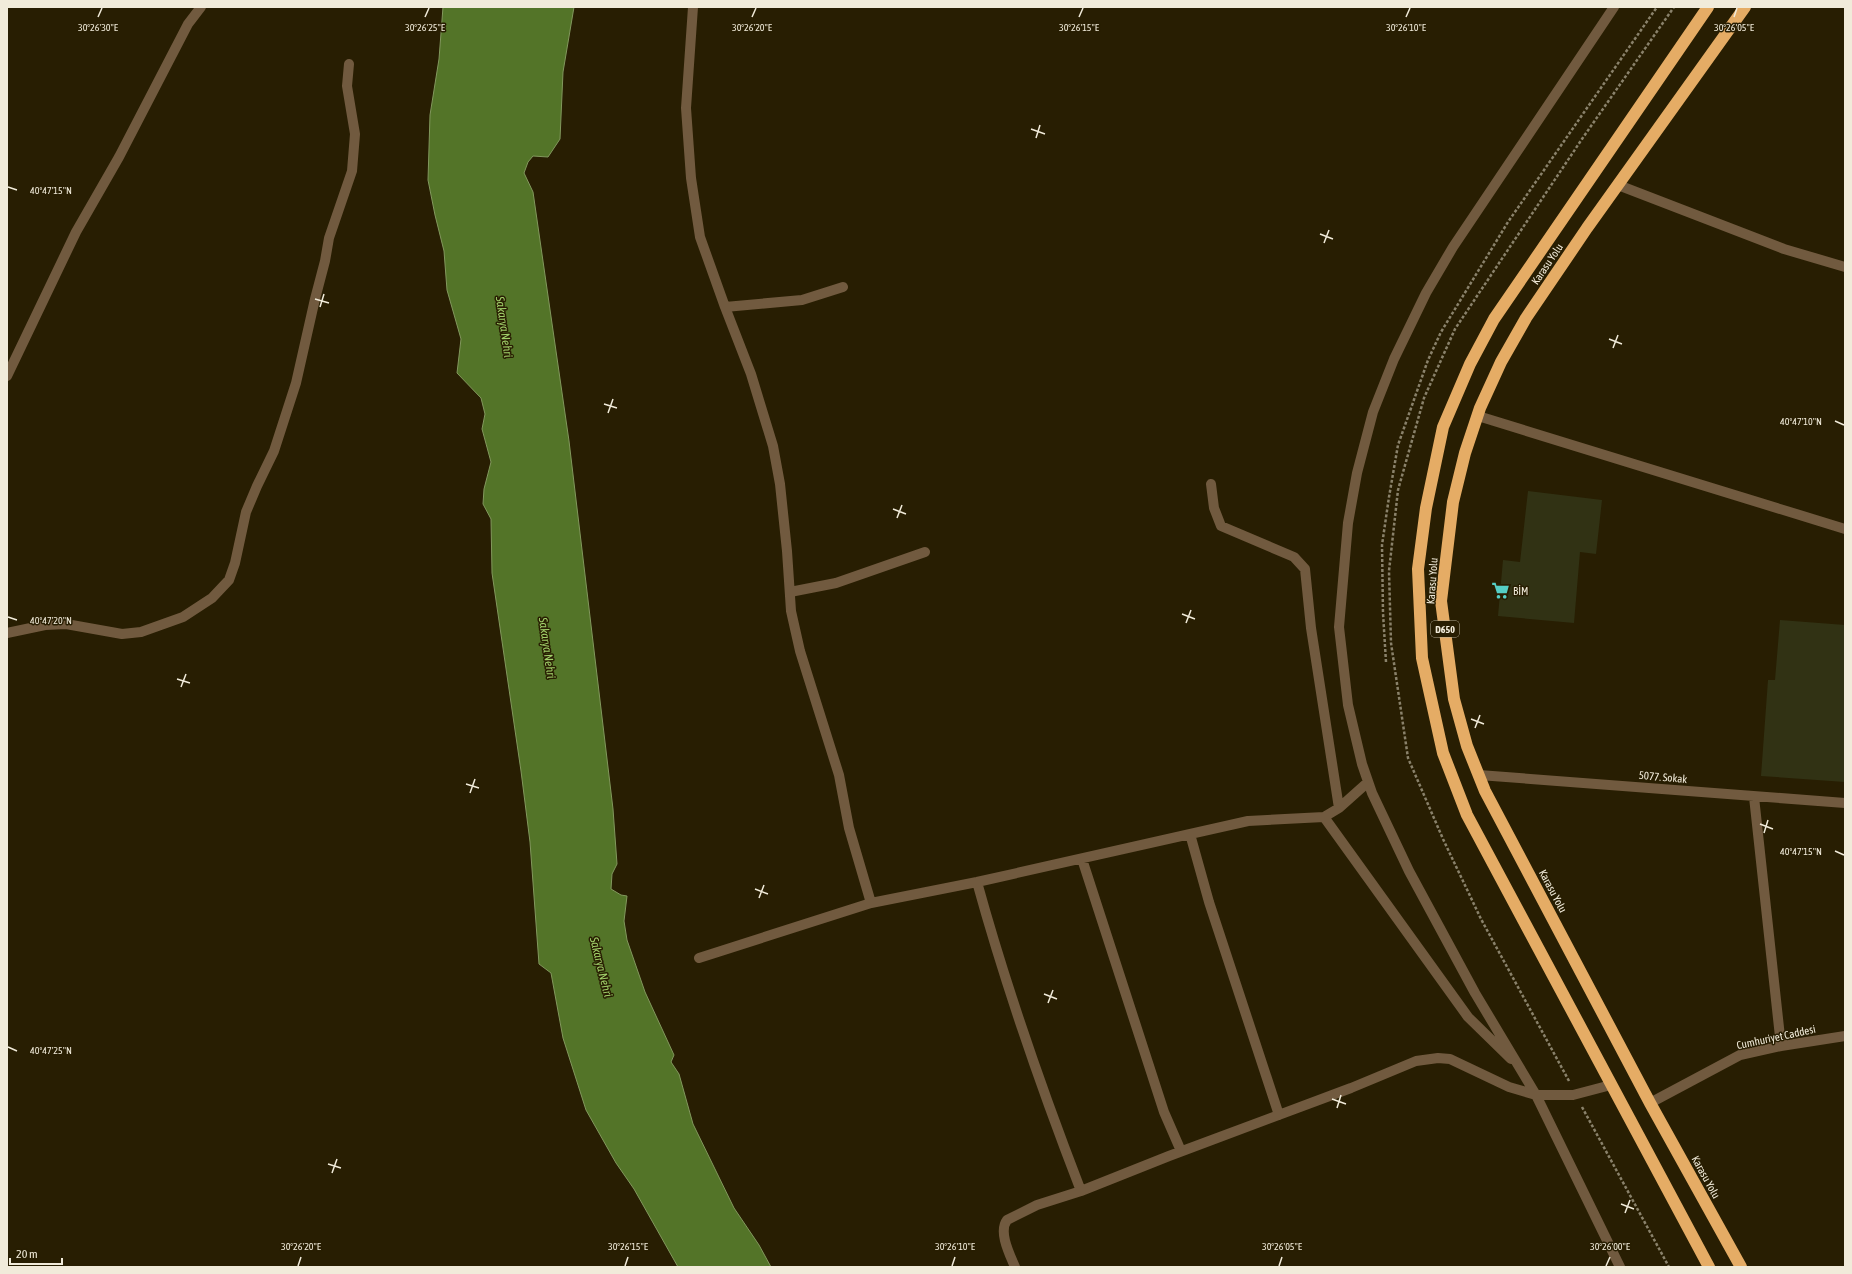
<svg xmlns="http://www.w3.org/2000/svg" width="1852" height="1274" font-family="'Asap Condensed',sans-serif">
<rect width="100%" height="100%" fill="#281e02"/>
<path fill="#537428" stroke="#82985d" d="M443,7H574L563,72L560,139L548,157L533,156L528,162L524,173L533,192L569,441L613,809L617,864L612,874L611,889L621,895L627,896L624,921L627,940L645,992L674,1055L671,1062L679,1074L693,1124L734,1208L759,1245L771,1267H678L634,1189L616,1163L586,1110L563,1038L551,973L539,964L530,842L521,771L492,573L491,519L483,504L484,489L491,462L482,429L485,414L481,398L457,373L461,339L447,290L444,251L435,215L428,180L430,115L439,59Z"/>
<path fill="#313214" d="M1528,491L1602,500L1596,554L1580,552L1574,623L1498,616L1503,560L1520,562Z
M1780,620L1845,625V782L1761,776L1768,680H1775Z"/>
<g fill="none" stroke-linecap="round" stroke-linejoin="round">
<path stroke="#8a826b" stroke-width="2.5" stroke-dasharray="3 2" stroke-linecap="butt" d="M1386,662L1383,613L1382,545L1389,497L1398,445L1428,360L1441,332L1508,222L1657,7
M1569,1081L1481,919L1443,839L1408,758L1391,643L1389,571L1398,490L1424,398L1455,329L1582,139L1674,7
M1582,1107L1669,1267"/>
<path stroke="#715a3f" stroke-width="10" d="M693,7L686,108L691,178L700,237L725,307L751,374L773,446L780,484L787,551L791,611L800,651L839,775L849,828L871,903L977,882L1248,821L1324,817L1339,808L1367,783
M1614,7L1453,247L1426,293L1394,359L1373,412L1357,473L1348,523L1339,627L1348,705L1362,764L1372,793L1409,871L1475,993L1536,1095L1620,1267
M1618,185L1784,249L1845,267
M725,307L802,300L843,287
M7,376L76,232L119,157L188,24L201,7
M1478,416L1845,529
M1211,484L1214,508L1221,526L1294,557L1305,569L1311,628L1339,808
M790,592L836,583L925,552
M7,633L45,625L66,624L122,634L141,632L183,617L212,598L229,580L235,563L246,512L257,486L274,451L296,383L315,299L325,261L329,238L352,171L355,134L347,86L349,64
M1479,775L1845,803
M1754,797L1781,1046
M1324,817L1468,1017L1511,1059
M1190,834L1209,902L1279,1115
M1082,859L1164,1112L1181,1151
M977,882C1006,987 1042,1090 1081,1191
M699,958L871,903
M1650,1103L1740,1055L1781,1046L1845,1036
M1015,1267C1010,1255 998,1232 1007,1220L1037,1205L1081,1191L1169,1156L1351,1088L1416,1061L1438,1058L1450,1059L1509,1087L1536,1095H1573L1611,1085"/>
<path stroke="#e5ac65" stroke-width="12" d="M1708,7L1494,319L1470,364L1443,427L1426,508L1418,569L1422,658L1443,753L1467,815L1709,1267
M1741,1267L1650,1103L1485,791L1467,746L1454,699L1441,601L1453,502L1465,453L1480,408L1501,362L1526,318L1587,228L1745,7"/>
</g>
<path fill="none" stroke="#f1ebda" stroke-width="1.5" d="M98,17L102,8M425,17L429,8M752,17L756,8M1079,17L1083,8M1406,17L1410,8M1734,17L1737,8M1031,129L1045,134M1036,138L1040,125M8,187L17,190M1320,234L1333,239M1324,243L1329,230M315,299L329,303M320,307L324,294M1609,339L1622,344M1613,348L1618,335M604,404L617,408M608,413L613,399M1835,421L1844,425M893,509L906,514M897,518L902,505M1182,614L1195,619M8,617L17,620M1186,623L1191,610M177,679L190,683M181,687L186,674M1471,719L1484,724M1475,728L1480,715M466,784L479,788M470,793L475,779M1760,824L1773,829M1764,833L1768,820M1835,851L1844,855M755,889L768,894M759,898L764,885M1044,994L1057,999M1048,1003L1053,990M8,1047L17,1051M1332,1099L1346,1104M1337,1108L1341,1095M328,1164L341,1168M332,1173L337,1159M1621,1204L1634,1209M1625,1213L1630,1200M298,1266L301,1257M625,1266L628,1257M952,1266L955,1257M1279,1266L1282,1257M1606,1266L1610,1257"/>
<defs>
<symbol id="supermarket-bare" viewBox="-9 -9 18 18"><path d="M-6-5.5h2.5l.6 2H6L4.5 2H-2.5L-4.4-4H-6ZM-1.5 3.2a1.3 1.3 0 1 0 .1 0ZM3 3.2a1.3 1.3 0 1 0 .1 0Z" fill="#55cec5" stroke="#281e02" stroke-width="2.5" paint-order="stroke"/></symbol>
</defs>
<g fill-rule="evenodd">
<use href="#supermarket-bare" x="1488" y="578" width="25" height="25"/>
</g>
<g text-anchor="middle" stroke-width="3" stroke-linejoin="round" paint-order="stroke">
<rect fill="#281e02" stroke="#b5ae99" stroke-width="1" x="1431" y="621" width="28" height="16" rx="3"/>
<g font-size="10" font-weight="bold" fill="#f1ebda">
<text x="1445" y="633">D650</text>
</g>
<g font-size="11" fill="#f1ebda" stroke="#281e02">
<text transform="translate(1547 264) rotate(-56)" y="4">Karasu Yolu</text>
<text transform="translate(1432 581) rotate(-86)" y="4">Karasu Yolu</text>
<text transform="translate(1663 777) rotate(5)" y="4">5077. Sokak</text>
<text transform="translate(1553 891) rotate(62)" y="4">Karasu Yolu</text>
<text transform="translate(1776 1037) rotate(-12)" y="4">Cumhuriyet Caddesi</text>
<text transform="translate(1706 1177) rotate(61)" y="4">Karasu Yolu</text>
</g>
<g font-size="11" fill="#f1ebda" stroke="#281e02" text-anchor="start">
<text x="1513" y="595">BİM</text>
</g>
<g font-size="12" font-style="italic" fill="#a1d06a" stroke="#281e02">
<text transform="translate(504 327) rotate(82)" y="4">Sakarya Nehri</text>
<text transform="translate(547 648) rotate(82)" y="4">Sakarya Nehri</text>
<text transform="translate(601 967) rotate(76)" y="4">Sakarya Nehri</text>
</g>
</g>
<g font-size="10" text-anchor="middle" fill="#f1ebda" stroke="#281e02" stroke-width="3" stroke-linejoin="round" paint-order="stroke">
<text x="98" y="31">30°26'30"E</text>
<text x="425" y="31">30°26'25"E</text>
<text x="752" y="31">30°26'20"E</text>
<text x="1079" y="31">30°26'15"E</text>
<text x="1406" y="31">30°26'10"E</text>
<text x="1734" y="31">30°26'05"E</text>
<text x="51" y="194">40°47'15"N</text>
<text x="1801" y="425">40°47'10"N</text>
<text x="51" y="624">40°47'20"N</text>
<text x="1801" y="855">40°47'15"N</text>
<text x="51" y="1054">40°47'25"N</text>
<text x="301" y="1250">30°26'20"E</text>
<text x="628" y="1250">30°26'15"E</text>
<text x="955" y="1250">30°26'10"E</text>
<text x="1282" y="1250">30°26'05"E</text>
<text x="1610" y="1250">30°26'00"E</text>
</g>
<rect width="1852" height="1274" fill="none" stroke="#f1ebda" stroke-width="16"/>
<path d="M10 1258v6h52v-6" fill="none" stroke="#f1ebda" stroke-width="2"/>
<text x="16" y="1258" font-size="12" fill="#f1ebda" stroke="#281e02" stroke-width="3" paint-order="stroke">20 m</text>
</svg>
